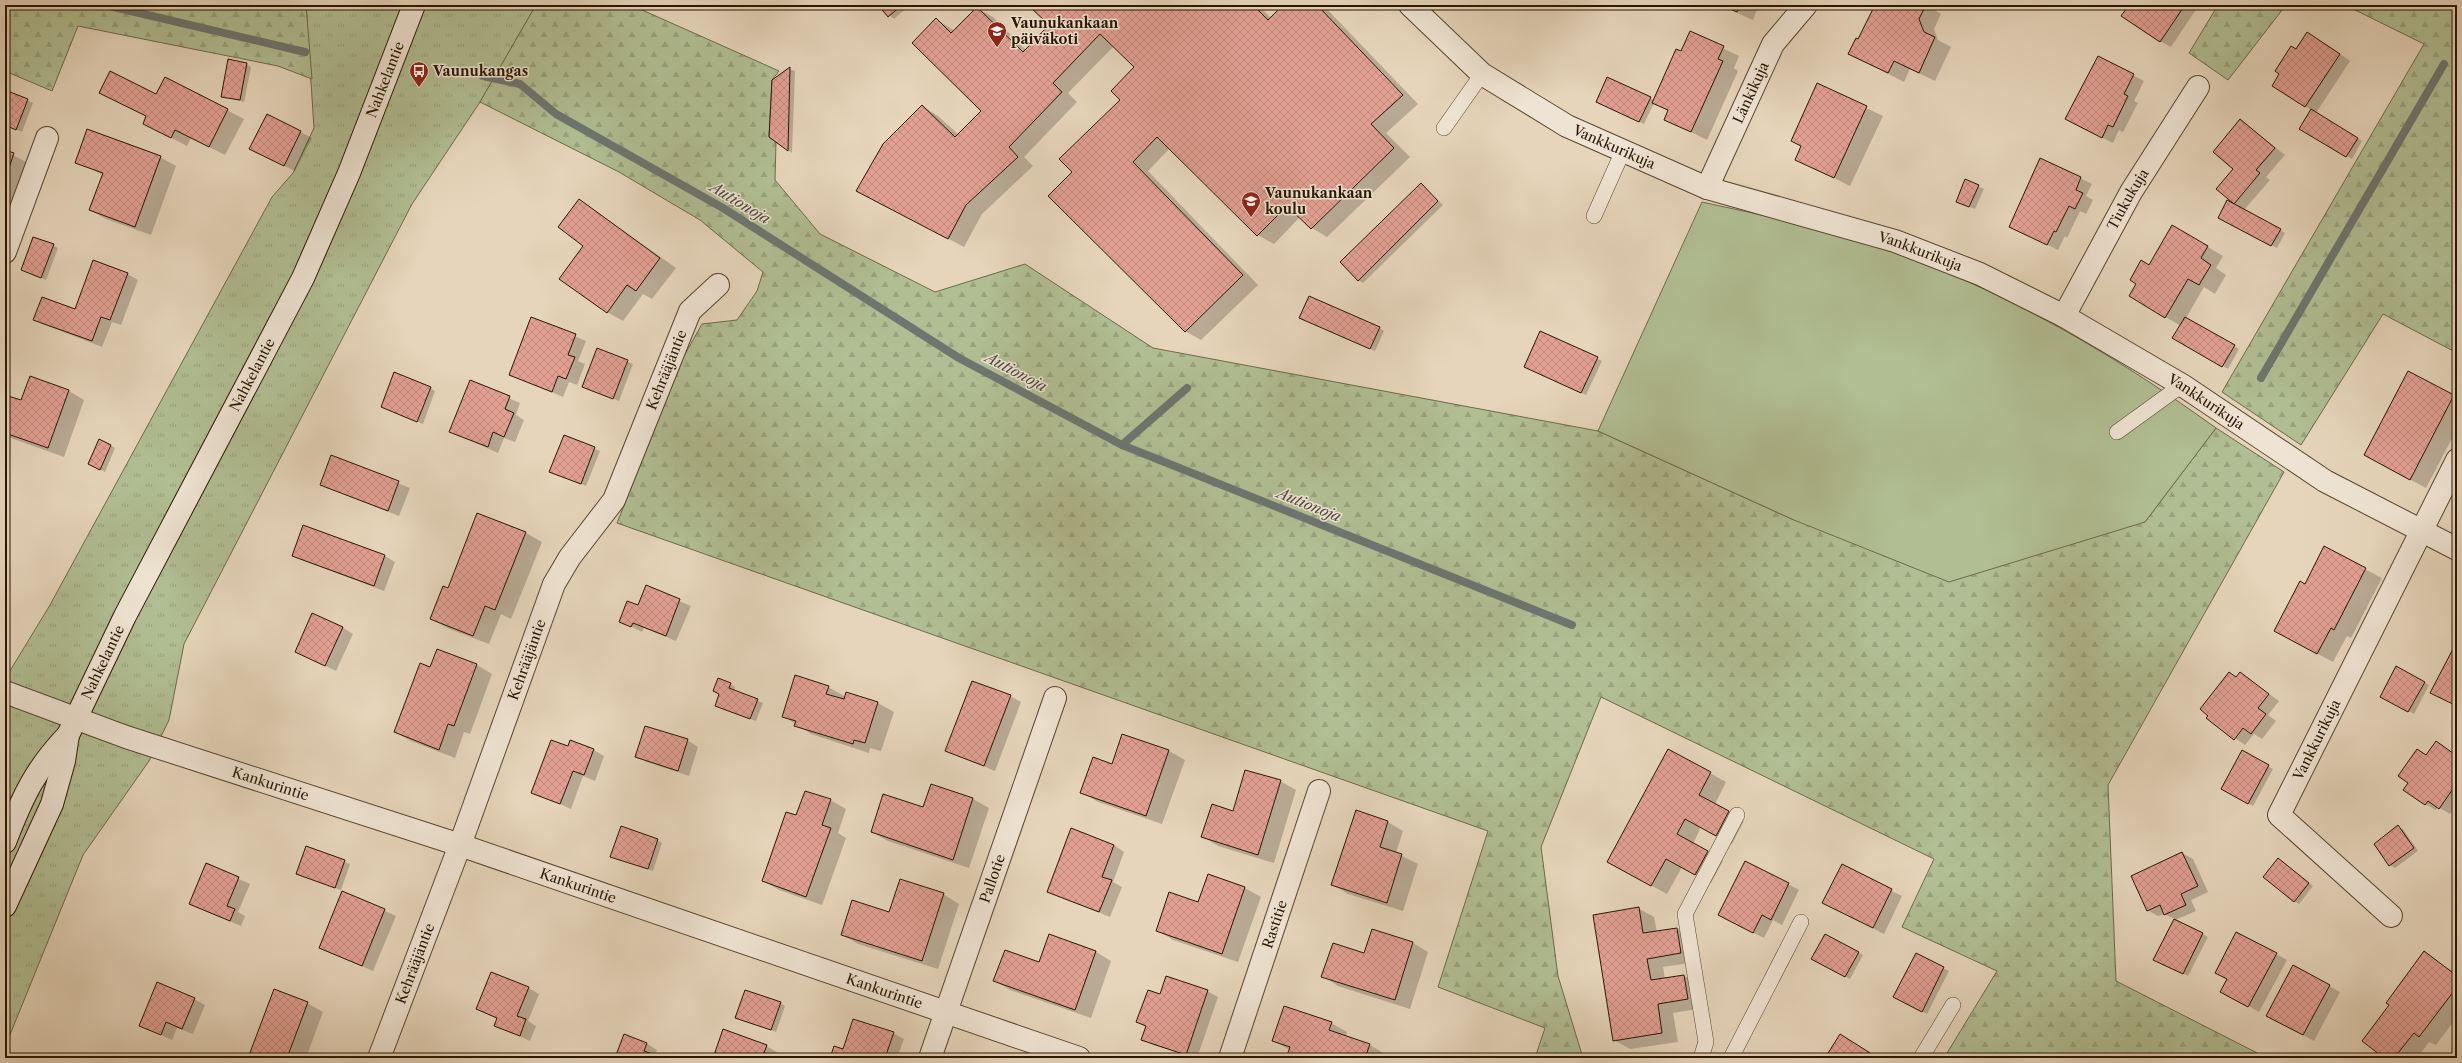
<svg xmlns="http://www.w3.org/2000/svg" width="2462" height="1063" font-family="'Libre Caslon Text',serif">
<defs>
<pattern id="grass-tufts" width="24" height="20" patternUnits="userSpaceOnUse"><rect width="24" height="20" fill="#b1be93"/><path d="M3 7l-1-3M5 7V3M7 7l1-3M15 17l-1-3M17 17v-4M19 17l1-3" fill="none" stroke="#98a37d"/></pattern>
<pattern id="forest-firs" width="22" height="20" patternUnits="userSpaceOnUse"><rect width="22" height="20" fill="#b1be93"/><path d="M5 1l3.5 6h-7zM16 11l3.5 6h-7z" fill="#98a37d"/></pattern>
<pattern id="building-cross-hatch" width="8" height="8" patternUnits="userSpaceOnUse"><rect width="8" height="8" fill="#e2a093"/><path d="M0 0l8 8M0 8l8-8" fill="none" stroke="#c2897d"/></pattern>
</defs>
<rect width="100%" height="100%" fill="#e6d5bb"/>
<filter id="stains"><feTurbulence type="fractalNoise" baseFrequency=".005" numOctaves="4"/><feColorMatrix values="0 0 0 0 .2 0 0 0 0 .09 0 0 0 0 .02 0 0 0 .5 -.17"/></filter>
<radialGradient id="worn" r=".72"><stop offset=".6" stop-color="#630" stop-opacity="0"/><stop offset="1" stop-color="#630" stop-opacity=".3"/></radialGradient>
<path fill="url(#grass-tufts)" stroke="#6d6a4a" d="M306,5H536L480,102L412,204L184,644L169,720L149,761L83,855L5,1047V679L50,605L272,197L293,173L314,128Z"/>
<path fill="url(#forest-firs)" stroke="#6d6a4a" d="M5,5H306L312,79L278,66L78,26L52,91L5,71Z
M536,5H631L779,71L772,80L769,137L776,142L775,180L820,234L935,292L1025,264L1153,348L1598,431L1794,520L2145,522L2216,428L2284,472L2108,785L2116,981L2267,1058H1944L1997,971L1902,927L1934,859L1601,697L1541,847L1558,976L1583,1058H1535L1545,1028L1438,987L1488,831L617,523L684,356L702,324L737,320L757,291L763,272L700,220L619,172L480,102Z
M2218,5H2286L2228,80L2189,53Z
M2345,5H2457V353L2383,314L2301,445L2222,392L2424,44Z"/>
<path fill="#b1be93" stroke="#6d6a4a" d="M1702,202C1747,212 1793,221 1838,234C1975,273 2101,345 2216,428L2145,522L1949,582L1794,520L1598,431Z"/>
<path fill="#0003" d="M879,5H910L894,19Z
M1030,5H1258L1271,18L1284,5H1323L1418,104L1386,133L1410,157L1327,237L1312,228L1300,217L1274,244L1258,235L1170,148L1148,171L1258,285L1201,340L1185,331L1073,172L1121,100L1136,67L1114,46L1068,93L1077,102L1024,157L1033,166L982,214L964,247L873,199L922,106L938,116L959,135L983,111L936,19L955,31L977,8L993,17L1026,50L1050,25Z
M1719,5H1759L1753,20Z
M1876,5H1926L1941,14L1934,29L1938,40L1951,47L1935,81L1910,69L1904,82L1849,54L1859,41Z
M2130,5H2199L2171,47L2160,41Z
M1690,33L1739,56L1734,68L1738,71L1707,140L1665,119L1668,111L1654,103L1644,124L1597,102L1650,98L1654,100Z
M2318,39L2350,61L2316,113L2362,141L2352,159L2300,128L2311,110L2273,85L2296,51Z
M2099,57L2144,81L2134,101L2138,103L2123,132L2119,130L2113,143L2077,125Z
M246,64L251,67L244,102L222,96Z
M790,69L795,71L792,153L770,136Z
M165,78L244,119L225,155L191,138L187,146L160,132L147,117L117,101L156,95Z
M1818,85L1883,116L1850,186L1796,159L1802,146Z
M5,91L33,103L22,132L5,125Z
M267,115L312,138L295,171L250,149Z
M2241,120L2285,155L2266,177L2270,180L2244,210L2285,233L2277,248L2219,218L2237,205L2217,189L2234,169Z
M5,151L30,164L5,230Z
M160,157L176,166L151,235L106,219L90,210L103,175L77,162Z
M2041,159L2092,184L2086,196L2093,200L2086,214L2080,211L2067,238L2065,236L2058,250L2010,227Z
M1966,181L1984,189L1975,209L1962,204Z
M1421,184L1443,205L1363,283L1358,280Z
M580,200L676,268L652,299L643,294L623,321L607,312L585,245Z
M2172,226L2223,256L2216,268L2226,275L2215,294L2204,287L2186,318L2239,349L2228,369L2174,338L2181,326L2130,296Z
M53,245L58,248L46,280L22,270Z
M127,274L138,280L121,325L112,322L102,347L45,325L34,319L76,310Z
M532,318L586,341L578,361L585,364L577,385L569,382L563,397L510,374Z
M1306,320L1379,328L1384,331L1375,351Z
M1541,332L1602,361L1586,395L1530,369Z
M598,349L633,364L619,401L589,389Z
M2408,373L2457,398V429L2426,488L2381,464Z
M30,377L69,391L84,400L64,457L5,436V396L21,402Z
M471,382L520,403L516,415L524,420L515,442L504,438L498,453L451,432Z
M430,388L435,391L423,424L387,409Z
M564,436L600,451L586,486L551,472Z
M110,445L115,448L105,472L94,466Z
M332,456L410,488L399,516L321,485Z
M478,515L526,533L542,542L511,619L501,614L489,644L447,628L431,619L448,589Z
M5,547L9,549L5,559Z
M2324,548L2382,578L2351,638L2347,636L2333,662L2275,631L2305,585Z
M293,555L385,556L395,562L384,591L304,561Z
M646,587L691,606L676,641L644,628L642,632L620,621L638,606Z
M342,627L353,634L336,671L296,652Z
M438,651L477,665L492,674L470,734L464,732L455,758L411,741L395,732L431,668Z
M2397,667L2429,685L2414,714L2381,696Z
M2229,673L2237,678L2241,673L2279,701L2268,715L2276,721L2262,739L2254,734L2245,745L2207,718Z
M730,684L735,687L734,691L763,703L756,721L721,708Z
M828,687L846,697L847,693L878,703L894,712L881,751L870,748L869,753L811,734L783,716Z
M1010,696L1021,702L995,771L947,751Z
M1123,736L1169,751L1185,760L1162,824L1098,802L1082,792L1113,765Z
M687,740L698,747L689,776L647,762L636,756Z
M2436,743L2457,756V804L2450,814L2438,807L2436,810L2425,804L2409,783Z
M568,747L594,750L604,756L595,781L583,776L571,809L532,792Z
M1669,750L1726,782L1715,804L1744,821L1732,844L1701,827L1693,844L1723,861L1711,883L1682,867L1667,894L1624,871Z
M2242,752L2273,769L2253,806L2222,789Z
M1280,781L1296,790L1274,863L1218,846L1203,837L1234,812Z
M931,785L973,799L989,808L969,868L888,841L872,832L924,808Z
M830,800L846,809L838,833L846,838L822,905L779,890L763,881L797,816Z
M1388,822L1403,831L1396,853L1418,864L1403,911L1348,894L1333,885Z
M2398,827L2403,829L2418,851L2395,868L2390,865Z
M657,840L662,843L653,871L611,857Z
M1114,845L1124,852L1113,882L1122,887L1110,917L1048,891Z
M306,848L350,864L341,890L297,874Z
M2182,853L2193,859L2208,892L2191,900L2196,911L2175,920L2208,937L2188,976L2160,962L2175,919L2164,914L2158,916L2147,910Z
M2279,860L2313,886L2299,904L2294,901Z
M1746,862L1799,890L1782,925L1773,920L1764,938L1730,921Z
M206,864L250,884L238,912L245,916L241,926L190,904Z
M1842,866L1902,896L1884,934L1824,903Z
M1209,875L1245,888L1261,897L1238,962L1173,940L1157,930L1199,904Z
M343,892L396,916L373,971L320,948Z
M943,894L959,904L938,969L858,944L843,935L890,913Z
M1638,908L1654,917L1657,932L1677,929L1693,938L1697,962L1663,967L1665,979L1684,976L1700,985L1703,1008L1673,1013L1678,1042L1630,1049L1614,1040Z
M1826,935L1863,955L1850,979L1813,958Z
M1413,943L1428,952L1410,1009L1338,986L1323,976L1365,954Z
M1096,952L1111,961L1091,1018L1010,990L995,981L1040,963Z
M2425,953L2457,974V1017L2436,1045L2429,1042L2417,1058H2386L2391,1005Z
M2276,954L2287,960L2259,1012L2232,997L2228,979Z
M1916,955L1949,971L1927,1014L1900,1000Z
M2329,986L2340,992L2314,1041L2278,1022Z
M528,988L539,994L528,1021L536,1026L530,1041L496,1025L498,1019L477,1009Z
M1207,991L1218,997L1197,1058L1153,1045L1143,1039L1147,1027L1138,1022L1161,996Z
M194,999L205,1005L193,1034L177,1028L172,1040L140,1025Z
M307,1003L323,1012L306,1058H249Z
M780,1003L785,1006L776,1032L742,1020Z
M1331,1023L1347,1032L1346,1037L1370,1045L1385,1054L1384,1058H1288L1290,1050L1274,1041Z
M893,1033L904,1039L897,1058H831L843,1050Z
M646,1043L657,1050L654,1056L660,1058H621Z
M766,1046L782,1055L781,1058H714Z"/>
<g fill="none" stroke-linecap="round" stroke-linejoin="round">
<path stroke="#6d7670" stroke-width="8" d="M105,5L305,52
M483,76L520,84L556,114L723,208L959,358L1122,445L1572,625
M2261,378L2444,64
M1122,445L1187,388"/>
</g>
<path fill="url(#building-cross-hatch)" stroke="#291601" d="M878,5H902L888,17Z
M1028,5H1253L1268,20L1283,5H1317L1403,95L1371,124L1394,148L1311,229L1287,206L1257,236L1157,137L1133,162L1243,275L1185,332L1048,196L1072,172L1059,159L1120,100L1111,91L1134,67L1100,34L1053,83L1062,92L1009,147L1018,157L966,205L948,239L856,191L883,144L922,105L955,137L981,111L912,43L936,18L951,33L977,7L1023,52L1049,25Z
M1722,5H1740L1737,12Z
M1875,5H1926L1919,19L1924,32L1935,37L1919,73L1894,61L1888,73L1848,54L1856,38L1858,39Z
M2129,5H2185L2160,42L2121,16Z
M1690,31L1724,46L1718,59L1723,61L1691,132L1664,120L1668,110L1652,103L1676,49L1681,51Z
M2307,32L2340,54L2305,107L2272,86L2279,74L2275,71L2291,46L2296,49Z
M2098,56L2134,74L2124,94L2128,96L2113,127L2108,125L2102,138L2065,119Z
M228,59L247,63L240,100L221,97Z
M790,67L788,151L769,137L772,80Z
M110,71L156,94L165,77L228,109L209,147L175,130L171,138L143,124L146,116L99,93Z
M1607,77L1651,97L1639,122L1596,102Z
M1817,83L1867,106L1834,178L1795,160L1801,146L1791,141Z
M5,90L28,99L16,130L5,125Z
M2311,109L2358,138L2346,157L2299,129Z
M267,114L301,131L284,166L249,149Z
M2240,119L2275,148L2256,170L2260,173L2234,204L2216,189L2233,169L2213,152Z
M87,129L161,156L135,227L89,210L103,173L75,163Z
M5,150L14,153L5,180Z
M2040,158L2081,177L2076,190L2083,193L2075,209L2069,206L2056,232L2054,231L2047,245L2009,227Z
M1965,179L1979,185L1969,207L1956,202Z
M1421,183L1438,201L1358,281L1340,262Z
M579,199L660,258L636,291L627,285L607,313L559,279L583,246L558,227Z
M2227,200L2281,229L2271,246L2218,218Z
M2172,225L2208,246L2201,258L2211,265L2199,285L2188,279L2165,318L2129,296L2136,284L2130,280L2141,260L2149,265Z
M33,237L54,244L41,278L21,270Z
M93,260L128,273L110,320L101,317L92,341L33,320L42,297L75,309Z
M1309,296L1380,327L1370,349L1299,318Z
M531,317L576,334L568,355L575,357L566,379L558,376L552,392L509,375Z
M2185,317L2235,345L2222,367L2172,338Z
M1540,331L1598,357L1581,393L1524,367Z
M597,348L628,360L613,399L582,387Z
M2408,371L2454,395L2410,480L2364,455Z
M394,372L431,387L417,422L381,407Z
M30,376L69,390L48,448L5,433V395L21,400Z
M470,380L510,396L505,409L514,413L504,437L493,432L488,447L449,432Z
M564,435L595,447L581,484L549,472Z
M99,439L111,445L100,470L88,464Z
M331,455L399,481L388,511L320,485Z
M477,513L526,532L495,610L485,606L473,636L430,619L443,586L448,588Z
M303,525L385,555L374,586L292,556Z
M2324,546L2366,568L2334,630L2331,628L2317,654L2274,631L2300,581L2305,584Z
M646,585L680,599L666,636L633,623L631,627L619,622L627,601L638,605Z
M312,613L343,627L325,666L295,652Z
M2455,645L2457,646V706L2430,693Z
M437,649L477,664L454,726L448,724L439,750L394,732L420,663L430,667Z
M2396,666L2425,682L2408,712L2380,697Z
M2229,672L2236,677L2240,672L2269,694L2258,708L2266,714L2251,734L2243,728L2234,740L2206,718L2208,716L2200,709Z
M795,675L829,686L826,694L844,699L846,692L878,702L865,743L854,740L853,744L794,726L796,721L782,717Z
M718,678L731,683L729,688L758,699L750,719L715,706L719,694L713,691Z
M972,681L1011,695L984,766L945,751Z
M645,726L688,739L678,771L635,757Z
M1122,734L1169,750L1146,816L1080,793L1093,757L1112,764Z
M551,740L568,746L570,740L594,749L584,775L573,771L560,804L531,793Z
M2436,741L2457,756V770L2453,776L2457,779V783L2439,809L2428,801L2425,805L2403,790L2408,783L2398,776L2417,749L2426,755Z
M1668,749L1711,772L1699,795L1729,811L1716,836L1685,819L1677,834L1708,851L1695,875L1666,859L1651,886L1607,862Z
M2242,750L2269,765L2248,804L2221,789Z
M1245,770L1281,780L1258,855L1201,837L1212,804L1233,811Z
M931,784L973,798L953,860L871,832L883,794L923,807Z
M805,791L831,799L822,825L831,828L806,897L762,881L786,812L796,815Z
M1356,810L1388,821L1380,847L1402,854L1387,903L1331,885Z
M2398,825L2414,848L2389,866L2374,844Z
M621,826L658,839L648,869L610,857Z
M1071,828L1114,845L1102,877L1112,880L1099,912L1047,892Z
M306,846L345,860L335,888L296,874Z
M2182,852L2198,886L2181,894L2186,905L2164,915L2160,905L2147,911L2131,876Z
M2278,858L2309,883L2294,902L2263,877Z
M1745,861L1789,883L1771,920L1762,915L1753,933L1718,915Z
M206,863L239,877L227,906L235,909L230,921L189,904Z
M1842,864L1892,889L1873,928L1822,903Z
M1208,874L1245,887L1222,954L1156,931L1169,892L1198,902Z
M900,879L944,893L922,961L841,935L852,900L889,912Z
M342,891L385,909L362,966L319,948Z
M1639,907L1643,933L1677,928L1681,953L1647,959L1651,980L1684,975L1688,999L1658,1004L1662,1033L1613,1041L1593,915Z
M2174,919L2203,933L2183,974L2153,960Z
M1372,929L1413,942L1395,1000L1321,977L1333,943L1364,953Z
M2236,932L2277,953L2248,1007L2220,992L2227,979L2215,973Z
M1049,934L1096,951L1075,1010L993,981L1005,950L1039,962Z
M1825,934L1859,952L1845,977L1811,959Z
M2424,951L2457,976V987L2419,1037L2414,1033L2394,1058H2384L2362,1041L2389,1005L2386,1003Z
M1916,953L1944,967L1922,1012L1893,997Z
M2293,965L2330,985L2303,1035L2266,1016Z
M491,972L529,987L517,1016L526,1019L520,1036L494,1026L497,1018L476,1009Z
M1166,976L1208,990L1186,1055L1141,1040L1146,1026L1136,1022L1148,990L1160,994Z
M157,982L195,998L182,1029L166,1022L161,1035L139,1026Z
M274,989L308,1002L287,1058H248Z
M745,990L781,1002L771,1030L735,1018Z
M1284,1006L1332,1022L1329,1030L1370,1044L1365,1058H1286L1290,1047L1272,1041Z
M853,1019L894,1032L885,1058H830L834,1046L843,1049Z
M723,1029L767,1045L762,1058H713Z
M624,1034L647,1043L644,1051L663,1058H620L616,1055Z
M1840,1034L1878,1058H1825Z
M964,1053L976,1058H962Z"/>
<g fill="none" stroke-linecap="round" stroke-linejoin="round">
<defs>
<path id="lane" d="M1444,128L1482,74
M1594,216L1623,151
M2117,432L2182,385
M1701,1058L1706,1042L1685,914L1737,815
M1731,1058L1801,922
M1921,1058L1953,1005"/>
<g id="street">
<path id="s1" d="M1410,5L1482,74L1567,126L1707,188L1895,241L1980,274L2064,316L2182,385L2325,481L2457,549"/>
<path id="s2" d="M1707,188L1773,44L1806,5"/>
<path d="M5,252L47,138"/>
<path id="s3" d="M2064,316L2131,192L2198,87"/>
<path id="s4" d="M5,692L126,737L460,845L1079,1058"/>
<path id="s5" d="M2391,916L2279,815L2457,460"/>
<path id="s6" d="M379,1058L460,845L554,584L570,557L614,500L690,311L718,285"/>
<path id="s7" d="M930,1058L1055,698"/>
<path id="s8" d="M1230,1058L1319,791"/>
</g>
<g id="secondary">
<path d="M5,842C22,798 35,769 68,735"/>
<path id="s9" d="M5,906L52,804L64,761L68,735L125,616L303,278L349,173L414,5"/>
</g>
</defs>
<use href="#lane" stroke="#584630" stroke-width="16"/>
<use href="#street" stroke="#584630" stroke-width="24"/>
<use href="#secondary" stroke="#291601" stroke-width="24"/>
<use href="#lane" stroke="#efe4d3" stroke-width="15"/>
<use href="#street" stroke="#efe4d3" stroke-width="22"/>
<use href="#secondary" stroke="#efe4d3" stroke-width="22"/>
</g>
<defs>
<symbol id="school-pin" viewBox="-11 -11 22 30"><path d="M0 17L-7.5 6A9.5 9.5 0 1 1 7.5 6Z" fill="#8f2418" stroke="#efe4d3"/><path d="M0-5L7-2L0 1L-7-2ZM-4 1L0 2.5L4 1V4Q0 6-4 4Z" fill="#fff"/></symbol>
<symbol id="bus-pin" viewBox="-11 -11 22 30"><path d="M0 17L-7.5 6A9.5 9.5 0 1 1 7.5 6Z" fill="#8f2418" stroke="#efe4d3"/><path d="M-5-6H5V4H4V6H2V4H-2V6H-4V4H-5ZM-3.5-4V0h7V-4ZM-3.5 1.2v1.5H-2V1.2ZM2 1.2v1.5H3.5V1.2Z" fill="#fff"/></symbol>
</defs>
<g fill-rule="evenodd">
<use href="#school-pin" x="986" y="20" width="22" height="30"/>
<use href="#bus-pin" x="408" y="60" width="22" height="30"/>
<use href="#school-pin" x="1240" y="190" width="22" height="30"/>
</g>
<g text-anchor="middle" stroke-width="3" stroke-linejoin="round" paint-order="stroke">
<g font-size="14" font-weight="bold" fill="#291601" stroke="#efe4d3" text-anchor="start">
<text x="1011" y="28">Vaunukankaan<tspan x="1011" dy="16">päiväkoti</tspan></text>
<text x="433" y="76">Vaunukangas</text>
<text x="1265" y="198">Vaunukankaan<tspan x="1265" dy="16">koulu</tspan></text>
</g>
<g font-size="14" fill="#291601" stroke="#efe4d3">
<text dy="5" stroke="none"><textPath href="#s9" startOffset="912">Nahkelantie</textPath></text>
<text dy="5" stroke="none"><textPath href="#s2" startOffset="105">Länkikuja</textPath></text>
<text dy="5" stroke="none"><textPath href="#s1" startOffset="251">Vankkurikuja</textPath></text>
<text dy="5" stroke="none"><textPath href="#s3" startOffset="133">Tiukukuja</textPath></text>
<text dy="5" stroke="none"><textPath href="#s1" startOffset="575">Vankkurikuja</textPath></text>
<text dy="5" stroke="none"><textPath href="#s6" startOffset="749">Kehrääjäntie</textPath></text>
<text dy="5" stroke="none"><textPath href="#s9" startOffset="588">Nahkelantie</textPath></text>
<text dy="5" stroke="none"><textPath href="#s1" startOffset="899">Vankkurikuja</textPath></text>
<text dy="5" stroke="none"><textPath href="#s6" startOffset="425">Kehrääjäntie</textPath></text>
<text dy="5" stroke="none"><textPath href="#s9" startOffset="264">Nahkelantie</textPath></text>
<text dy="5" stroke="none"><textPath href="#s5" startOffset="235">Vankkurikuja</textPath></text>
<text dy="5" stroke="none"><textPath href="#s4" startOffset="281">Kankurintie</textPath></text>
<text dy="5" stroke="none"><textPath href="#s7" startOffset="190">Pallotie</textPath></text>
<text dy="5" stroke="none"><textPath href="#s4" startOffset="605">Kankurintie</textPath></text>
<text dy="5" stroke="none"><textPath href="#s8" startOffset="141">Rastitie</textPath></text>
<text dy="5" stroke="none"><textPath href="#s6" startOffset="101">Kehrääjäntie</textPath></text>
<text dy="5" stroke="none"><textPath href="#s4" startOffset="929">Kankurintie</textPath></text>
</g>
<g font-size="15" font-style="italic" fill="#514e42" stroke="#efe4d3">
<text transform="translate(740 203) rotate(31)" y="5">Autionoja</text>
<text transform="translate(1016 372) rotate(28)" y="5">Autionoja</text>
<text transform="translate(1309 505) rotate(22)" y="5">Autionoja</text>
</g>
</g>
<rect width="2462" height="1063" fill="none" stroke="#e6d5bb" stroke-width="20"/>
<rect x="6" y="6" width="2450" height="1051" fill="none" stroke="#291601" stroke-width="2"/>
<rect x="10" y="10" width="2442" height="1043" fill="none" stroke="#291601"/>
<rect width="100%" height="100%" filter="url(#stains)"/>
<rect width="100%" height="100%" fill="url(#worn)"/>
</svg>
